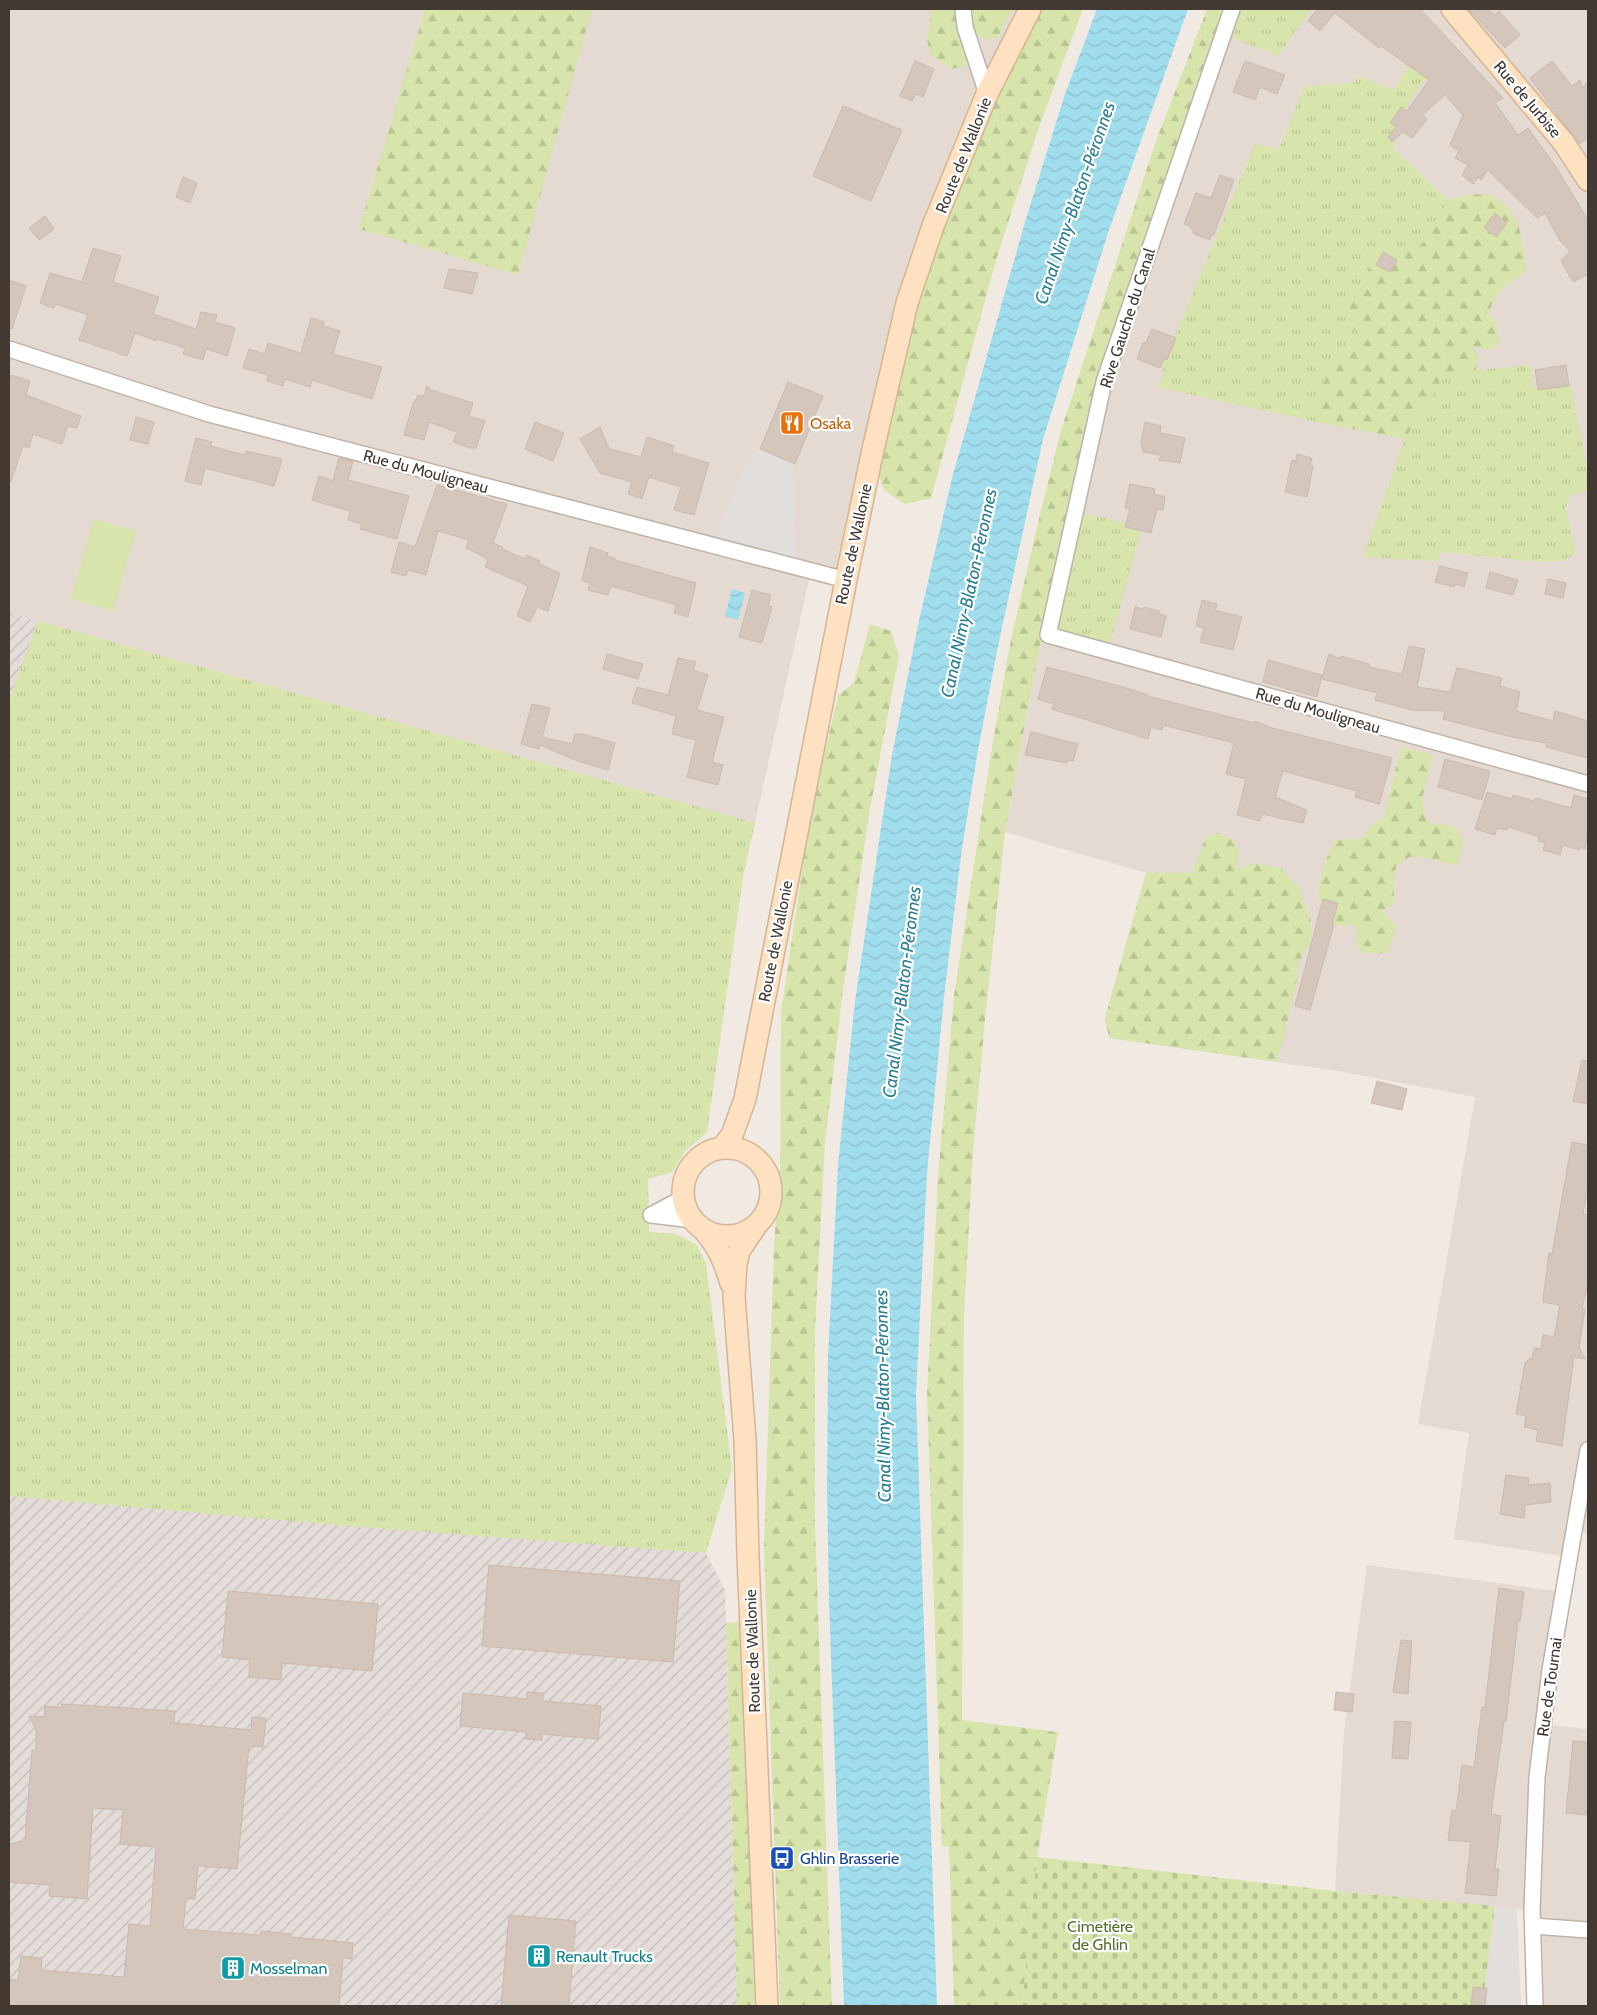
<svg xmlns="http://www.w3.org/2000/svg" width="1597" height="2015" font-family="Cabin,sans-serif">
<defs>
<pattern id="industrial-furrows" width="10" height="10" patternUnits="userSpaceOnUse" patternTransform="scale(1.25)"><rect width="10" height="10" fill="#e3dcd8"/><path d="M-1 1l2-2M0 10L10 0M9 11l2-2" fill="none" stroke="#c4beba"/></pattern>
<pattern id="grass-tufts" width="24" height="20" patternUnits="userSpaceOnUse" patternTransform="scale(1.25)"><rect width="24" height="20" fill="#d7e5ac"/><path d="M3 7l-1-3M5 7V3M7 7l1-3M15 17l-1-3M17 17v-4M19 17l1-3" fill="none" stroke="#bac594"/></pattern>
<pattern id="forest-firs" width="22" height="20" patternUnits="userSpaceOnUse" patternTransform="scale(1.25)"><rect width="22" height="20" fill="#d7e5ac"/><path d="M5 1l3.5 6h-7zM16 11l3.5 6h-7z" fill="#bac594"/></pattern>
<pattern id="cemetery-stones" width="16" height="16" patternUnits="userSpaceOnUse" patternTransform="scale(1.25)"><rect width="16" height="16" fill="#d7e5ac"/><path d="M2 7V4a2 2 0 0 1 4 0v3zM10 15v-3a2 2 0 0 1 4 0v3z" fill="#bac594"/></pattern>
<pattern id="water-waves" width="16" height="10" patternUnits="userSpaceOnUse" patternTransform="scale(1.25)"><rect width="16" height="10" fill="#a0deed"/><path d="M0 5q4-4 8 0t8 0" fill="none" stroke="#8bbfcc"/></pattern>
</defs>
<rect width="100%" height="100%" fill="#f1eae3"/>
<path fill="#e5dad1" d="M9,9H1030L987,94L846,580L811,571L755,823L48,625L9,612Z
M1232,9H1588V473L1569,383L1533,389L1531,365L1363,556L1438,561L1441,552L1541,562L1561,561L1576,554L1567,515L1568,500L1571,495L1588,489V1533L1583,1532L1569,1557L1454,1539L1469,1433L1418,1424L1475,1097L1338,1071L1109,1038L1105,1018L1146,873L1005,832L1040,644L1048,635L1104,382Z
M1367,1565L1563,1592L1550,1670L1532,1910L1335,1891L1344,1731Z
M1551,1725L1588,1729V2006H1544L1541,1908L1546,1776Z"/>
<path fill="url(#industrial-furrows)" d="M9,612L48,625L755,823L744,870L707,1132L685,1151L672,1172L648,1179L649,1232L706,1553L725,1590L737,2006H9Z"/>
<path fill="url(#grass-tufts)" d="M1232,9H1311L1278,56L1223,34Z
M1415,57L1432,70L1409,102L1393,148L1448,200L1431,236L1415,249L1387,252L1369,266L1367,282L1349,299V320L1357,334L1331,364L1318,399L1316,422L1157,387L1164,374L1162,367L1255,144L1279,149L1304,87L1327,84L1353,83L1360,76L1393,90Z
M1531,365L1533,389L1570,383L1588,473V489L1571,495L1566,507L1576,554L1561,561L1541,562L1441,552L1438,561L1363,557L1405,439L1445,373Z
M1074,512L1142,527L1108,651L1048,635Z
M38,621L755,823L744,870L707,1132L685,1151L672,1172L648,1179L649,1232L676,1234L696,1244L706,1263L732,1469L706,1553L336,1525L9,1496V700Z"/>
<path fill="url(#forest-firs)" d="M425,9H592L518,275L359,229Z
M932,9H1012L997,39H984L966,28L977,64L951,69L930,54L927,39Z
M1030,9H1083L1039,127L997,257L931,498L905,504L884,490L872,454L907,303Z
M1207,9H1232L1104,382L1048,635L1040,644L1005,832L985,1020L973,1152L964,1315L962,1720L1058,1732L1037,1857L1022,2006H954L949,1847L942,1846L927,1394L938,1176L954,996L991,753L1010,644L1034,539L1061,430L1157,138Z
M1470,194L1491,195L1509,208L1519,227L1527,269L1496,295L1488,314L1497,324L1499,341L1493,350L1473,347L1478,357L1476,370L1445,374L1405,439L1316,422L1318,399L1331,364L1357,334L1349,320V299L1367,282L1369,266L1387,252L1415,249L1431,236L1448,200Z
M870,624L891,631L899,656L870,809L843,989L825,1143L815,1330V1525L832,2006H780L764,1549L774,1244L780,1167L781,1012L810,817L838,695L854,683Z
M1401,747L1433,755L1422,799L1426,820L1436,825L1443,824L1455,827L1463,842L1457,866L1423,857H1409L1396,866C1393,880 1395,891 1393,905L1382,910L1397,927L1387,953H1363L1356,943L1357,932L1355,924C1346,926 1335,927 1329,921C1308,900 1324,862 1335,840L1364,838L1371,826L1384,817Z
M1218,833L1234,840L1239,851L1236,869L1255,863L1280,868L1298,886L1311,921L1312,939L1299,962L1296,986L1277,1062L1109,1038L1105,1018L1146,873H1192L1206,837Z
M741,1622L755,2006H737L726,1623Z"/>
<path fill="url(#cemetery-stones)" d="M1037,1857L1335,1891L1495,1906L1483,2006H1022Z"/>
<path fill="#d7e5ac" d="M94,519L136,531L113,611L71,599Z"/>
<path fill="#e1dedb" d="M758,446L792,459L797,559L800,568L722,548L720,527L739,480Z
M1495,1906L1517,1908L1521,2006H1483Z"/>
<path fill="url(#water-waves)" d="M1097,9H1188L1108,233L1043,439L998,646L978,750L961,855L944,997L927,1173L916,1395L937,2006H844L829,1604L827,1486L828,1356L838,1165L855,1001L892,755L918,625L952,478L1025,222L1065,94Z
M732,589L745,593L738,620L725,616Z"/>
<path fill="#d5c6bc" stroke="#ccb9ac" d="M1317,9H1420L1503,98L1495,103L1518,135L1528,128L1556,167L1588,220V274L1573,282L1561,261L1570,251L1560,241L1545,213L1537,218L1488,170L1481,180L1478,177L1473,184L1462,175L1468,165L1455,158L1459,151L1450,145L1463,115L1445,95L1422,115L1427,119L1412,138L1403,132L1392,142L1388,137L1396,127L1390,123L1401,107L1407,111L1429,80L1381,46L1379,48L1335,13L1320,31L1308,21Z
M1468,9H1488L1494,15L1499,11L1520,35L1505,48Z
M915,61L934,69L923,97L916,94L912,101L900,96Z
M1245,61L1285,75L1277,94L1260,87L1255,100L1233,92Z
M1552,61L1572,86L1580,80L1582,88L1588,82V138L1579,144L1530,78Z
M843,106L902,130L871,201L813,176Z
M1220,175L1234,180L1214,235L1212,234L1210,240L1194,234L1190,226L1184,224L1196,193L1211,198Z
M183,177L197,183L190,203L176,197Z
M1495,213L1507,223L1496,237L1484,227Z
M45,216L54,229L39,240L29,228Z
M93,248L121,256L113,282L159,297L153,314L196,329L201,312L217,315L215,322L235,328L227,356L206,349L203,360L183,354L185,348L157,339L156,341L135,333L127,356L79,340L88,315L55,304L54,308L40,303L50,273L82,282Z
M1383,252L1397,260L1390,272L1376,265Z
M449,269L478,273L472,294L444,288Z
M9,280L26,286L12,329L9,328Z
M311,318L324,322L323,326L340,331L333,354L382,367L372,399L312,380L310,387L285,379L283,386L267,381L268,375L243,368L249,349L265,354L268,343L301,353Z
M1152,329L1176,338L1167,360L1164,359L1160,368L1137,359L1143,343H1146Z
M1566,365L1569,386L1538,390L1535,370Z
M11,375L30,381L26,395L81,416L77,428L68,426L62,444L33,434L29,448L23,446L11,481H9V383Z
M788,382L823,396L795,464L760,449Z
M427,386L431,390L473,403L469,416L485,421L476,448H470L453,442L457,432L429,422L424,440L404,435L413,403H414L418,395L424,396Z
M136,417L154,422L148,444L130,440Z
M535,422L564,433L553,461L525,449Z
M1145,422L1161,426L1160,433L1185,438L1180,463L1159,460L1161,455L1143,452L1141,442Z
M600,427L609,449L641,457L647,437L674,446L672,452L709,463L694,515L674,510L681,487L649,477L642,499L628,494L632,482L600,473L580,439Z
M196,438L212,442L211,446L244,455L246,451L282,459L274,486L205,468L201,485L185,481Z
M1297,454L1312,458L1310,465L1313,466L1307,497L1285,492L1292,460L1296,461Z
M339,458L353,461L348,480L409,496L397,539L360,529L362,524L348,520L350,511L312,500L319,476L333,481Z
M1130,484L1155,489L1154,494L1165,497L1163,510L1157,509L1151,533L1125,527L1130,509L1125,508Z
M437,485L507,504L493,543L503,547L502,549L525,559L527,555L540,561L539,564L560,573L548,611L537,607L530,622L517,616L528,586L485,567L488,559L466,548L469,540L438,531L426,575L408,570L406,576L391,572L399,542L415,547Z
M590,547L608,553L607,556L615,558V560L696,583L688,617L674,613L676,605L611,586L608,595L588,590L590,583L582,580Z
M1440,566L1468,573L1464,587L1455,584L1454,587L1435,582Z
M1490,572L1518,580L1513,595L1486,588Z
M1548,579L1566,583L1563,598L1545,594Z
M752,590L771,595L768,606L772,607L762,643L739,637Z
M1202,600L1217,604L1215,610L1242,617L1233,650L1200,642L1204,628L1196,626Z
M1135,607L1143,609L1144,607L1159,611V614L1166,616L1161,637L1130,629Z
M1409,646L1425,649L1417,687L1450,692L1457,668L1502,678L1500,686L1520,692L1516,711L1553,721L1555,711L1588,721V758L1546,747L1547,743L1512,737L1443,719L1445,711L1412,710L1375,700L1377,693L1322,679L1329,654L1341,659V656L1369,664V667L1402,674Z
M607,654L643,664L638,679L603,669Z
M678,658L696,662L693,670L708,675L697,710L724,717L712,762L723,765L718,785L687,777L696,740L672,734L676,716L632,703L637,687L668,695Z
M1268,660L1322,675L1317,697L1263,682Z
M1047,667L1123,687L1148,695L1147,696L1254,723L1255,721L1272,728L1392,758L1379,804L1355,797L1357,791L1283,771L1275,797L1307,810L1303,823L1262,814L1260,821L1237,815L1246,779L1226,774L1234,743L1163,725L1162,730L1151,727L1148,739L1052,709L1054,704L1038,699Z
M532,704L550,708L542,737L572,744L575,734H582L615,743L608,770L575,760L540,745L539,749L521,744Z
M1031,732L1078,744L1073,761L1068,760L1067,763L1025,755Z
M1445,759L1490,771L1482,800L1438,787Z
M1487,792L1512,799L1513,795L1534,801L1535,798L1571,808L1574,795L1588,799V833L1585,849L1580,847L1579,850L1563,845L1560,855L1543,850L1545,843L1538,841L1539,837L1508,827L1507,830L1497,828L1495,835L1475,829Z
M1323,899L1338,903L1332,924H1334L1310,1010L1295,1006Z
M1582,1060L1588,1061V1104L1573,1101Z
M1377,1081L1407,1089L1402,1110L1371,1103Z
M1572,1142L1588,1145V1186L1583,1214L1588,1215V1283L1582,1308L1585,1309L1579,1347L1585,1359L1574,1357L1562,1446L1536,1441L1538,1430L1524,1427L1526,1416L1516,1414L1525,1363L1530,1358L1532,1359L1534,1348L1541,1349L1543,1335L1554,1337L1560,1305L1543,1302L1544,1291L1549,1253L1552,1254Z
M1506,1475L1529,1478L1528,1485L1550,1483L1551,1502L1525,1505L1524,1518L1500,1514Z
M489,1565L680,1581L673,1662L482,1646Z
M1499,1588L1524,1592L1520,1621H1518L1506,1721H1504L1491,1814L1501,1816L1495,1869H1499L1496,1896L1465,1893L1471,1842L1448,1840L1452,1810L1456,1811L1462,1765L1474,1767L1482,1707H1485Z
M228,1591L378,1604L372,1671L282,1663L281,1680L249,1677L250,1660L222,1657Z
M1401,1640L1412,1641L1408,1694L1393,1692Z
M527,1692L543,1693V1701L601,1706L598,1739L542,1734V1740L525,1739L526,1732L460,1726L463,1693L527,1699Z
M1336,1692L1354,1694L1352,1712L1334,1710Z
M62,1704L175,1711L174,1723L251,1730L252,1717L266,1718L263,1747L249,1746L237,1869L198,1866L195,1899L186,1898L183,1929L258,1935H261V1931L291,1934L292,1937L353,1943L352,1959L343,1958L339,2006H9V1979L18,1980L21,1956L42,1958L41,1970L124,1977L129,1924L150,1926L156,1847L120,1844L123,1810L93,1808L87,1899L49,1896L50,1885L9,1882V1844L25,1841L32,1750L36,1751V1730L29,1716L44,1717L45,1706L61,1708Z
M1395,1721L1411,1722L1408,1759L1392,1758Z
M1573,1741L1588,1742V1815L1566,1813Z
M509,1915L576,1921L569,2006H501Z
M1473,1987L1487,1988L1485,2006H1471Z"/>
<g fill="none" stroke-linecap="round" stroke-linejoin="round">
<defs>
<path id="street" d="M963,9L965,27L987,94
M1232,9L1104,382L1048,635L1588,784
M9,349L209,414L846,580
M651,1215L693,1220
M651,1215L683,1198
M1533,1926L1588,1930
M1535,2006L1532,1910L1537,1777L1550,1670L1588,1450"/>
<path id="secondary" d="M1452,9L1564,143L1588,180
M722,1148L732,1135L745,1099L846,580L872,454L907,303L933,226L987,94L1030,9
M683 1192a44 44 0 1 1 88 0a44 44 0 1 1-88 0Z
M757,1224L739,1251L736,1264L734,1296L745,1440L748,1556L767,2006
M702,1228C718,1245 724,1261 731,1283"/>
</defs>
<use href="#street" stroke="#bfb2a9" stroke-width="18"/>
<use href="#secondary" stroke="#d3b596" stroke-width="24"/>
<use href="#street" stroke="#fff" stroke-width="15"/>
<use href="#secondary" stroke="#fde1c1" stroke-width="21"/>
</g>
<defs>
<symbol id="restaurant-square" viewBox="-11 -11 22 22"><rect x="-9" y="-9" width="18" height="18" rx="4" fill="#e8710a" stroke="#fff"/><path d="M-5-6h1v4h1v-4h1v4h1v-4h1v5L-1.5 .5V6h-2V.5L-5-1ZM5-6V6H3V1.5H1.5Q1.5-4 5-6Z" fill="#fff"/></symbol>
<symbol id="bus-square" viewBox="-11 -11 22 22"><rect x="-9" y="-9" width="18" height="18" rx="4" fill="#1a4fb4" stroke="#fff"/><path d="M-5-6H5V4H4V6H2V4H-2V6H-4V4H-5ZM-3.5-4V0h7V-4ZM-3.5 1.2v1.5H-2V1.2ZM2 1.2v1.5H3.5V1.2Z" fill="#fff"/></symbol>
<symbol id="building-square" viewBox="-11 -11 22 22"><rect x="-9" y="-9" width="18" height="18" rx="4" fill="#0f9aa8" stroke="#fff"/><path d="M-4-6H4V6H1V3H-1V6H-4ZM-2.5-4.3h1.7v1.8h-1.7ZM.8-4.3h1.7v1.8H.8ZM-2.5-1h1.7V.8h-1.7ZM.8-1h1.7V.8H.8Z" fill="#fff"/></symbol>
</defs>
<g fill-rule="evenodd">
<use href="#restaurant-square" x="778" y="409" width="28" height="28"/>
<use href="#bus-square" x="768" y="1844" width="28" height="28"/>
<use href="#building-square" x="525" y="1942" width="28" height="28"/>
<use href="#building-square" x="219" y="1954" width="28" height="28"/>
</g>
<g text-anchor="middle" stroke-width="4.5" stroke-linejoin="round" paint-order="stroke">
<g font-size="16" fill="#423933" stroke="#fff">
<text transform="translate(1528 99) rotate(50)" y="6">Rue de Jurbise</text>
<text transform="translate(963 155) rotate(-68)" y="6">Route de Wallonie</text>
<text transform="translate(1127 318) rotate(-72)" y="6">Rive Gauche du Canal</text>
<text transform="translate(426 471) rotate(15)" y="6">Rue du Mouligneau</text>
<text transform="translate(853 544) rotate(-78)" y="6">Route de Wallonie</text>
<text transform="translate(1318 710) rotate(16)" y="6">Rue du Mouligneau</text>
<text transform="translate(775 941) rotate(-79)" y="6">Route de Wallonie</text>
<text transform="translate(752 1651) rotate(-92)" y="6">Route de Wallonie</text>
<text transform="translate(1549 1687) rotate(-82)" y="6">Rue de Tournai</text>
</g>
<g font-size="16" fill="#c56008" stroke="#fff" text-anchor="start">
<text x="810" y="429">Osaka</text>
</g>
<g font-size="16" fill="#164399" stroke="#fff" text-anchor="start">
<text x="800" y="1864">Ghlin Brasserie</text>
</g>
<g font-size="16" fill="#547129" stroke="#fff">
<text x="1100" y="1932">Cimetière<tspan x="1100" dy="18">de Ghlin</tspan></text>
</g>
<g font-size="16" fill="#0d838f" stroke="#fff" text-anchor="start">
<text x="556" y="1962">Renault Trucks</text>
<text x="250" y="1974">Mosselman</text>
</g>
<g font-size="18" font-style="italic" fill="#2c7e93" stroke="#fff">
<text transform="translate(1075 203) rotate(-71)" y="6">Canal Nimy-Blaton-Péronnes</text>
<text transform="translate(969 593) rotate(-78)" y="6">Canal Nimy-Blaton-Péronnes</text>
<text transform="translate(902 992) rotate(-83)" y="6">Canal Nimy-Blaton-Péronnes</text>
<text transform="translate(883 1396) rotate(-91)" y="6">Canal Nimy-Blaton-Péronnes</text>
</g>
</g>
<rect width="1597" height="2015" fill="none" stroke="#423933" stroke-width="20"/>
</svg>
